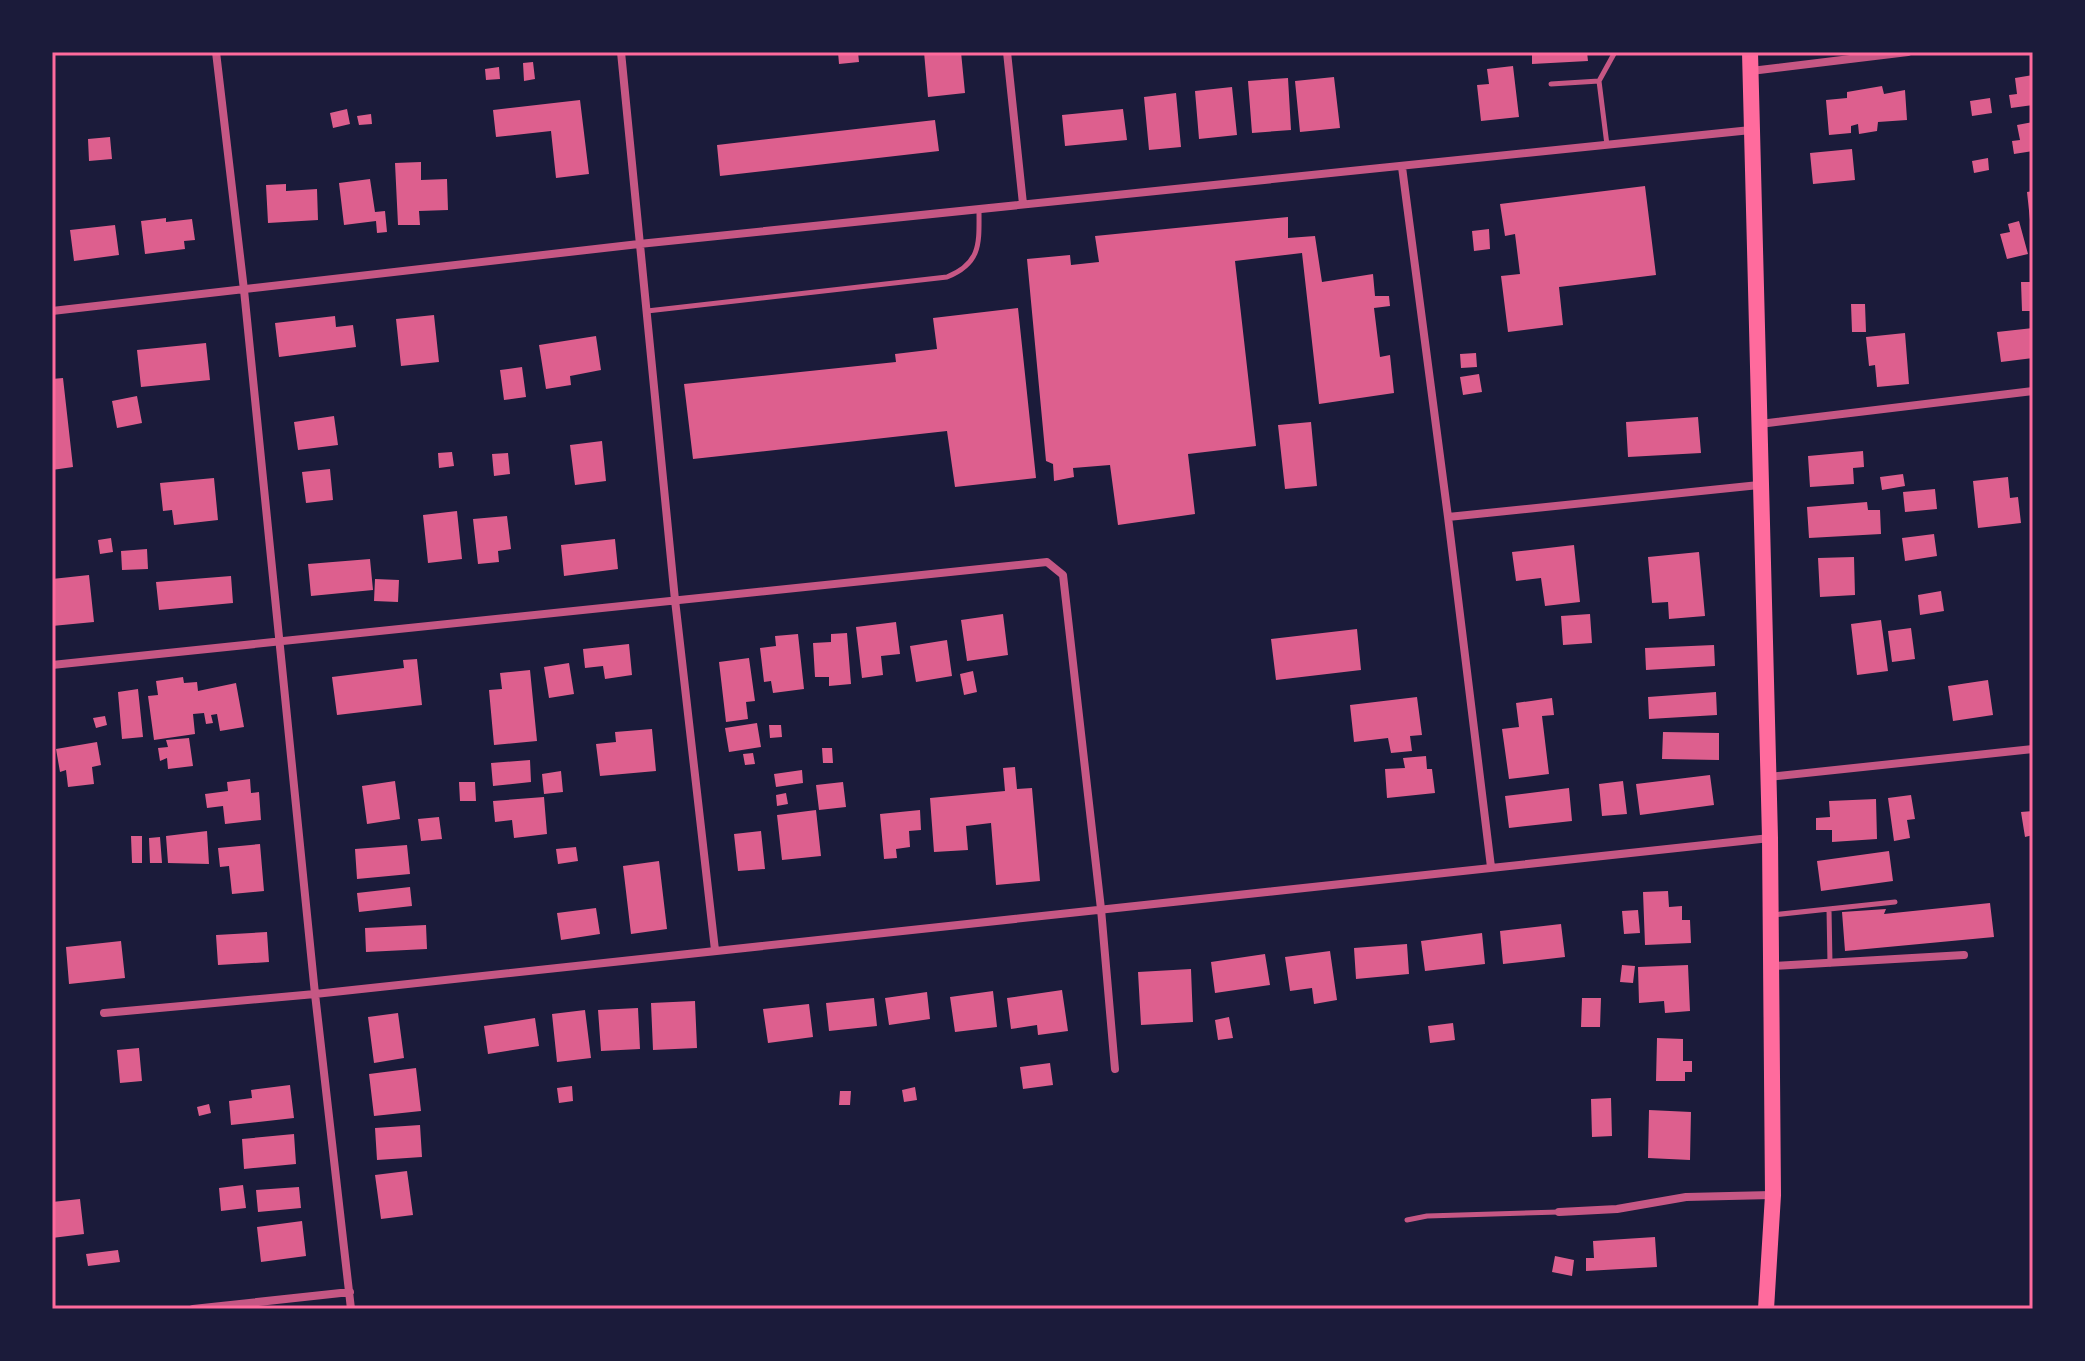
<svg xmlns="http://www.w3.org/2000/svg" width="2085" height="1361" font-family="'DM Sans',sans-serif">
<rect width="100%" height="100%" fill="#1b1b3a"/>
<path fill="#dd5f8e" d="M838,52H858L859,62L839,64Z
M924,52H961L965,93L928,97Z
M1532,52H1587L1588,61L1532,64Z
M533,62L535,79L524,81L523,63Z
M1513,66L1519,117L1481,121L1477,85L1489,84L1487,69Z
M499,67L500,79L486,80L485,69Z
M2033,75V105L2011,108L2009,95L2017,94L2015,78Z
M1334,77L1340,128L1300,132L1295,81Z
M1288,78L1291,130L1252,133L1248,81Z
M1882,86L1884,94L1905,90L1907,120L1878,122L1877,131L1859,134L1858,124L1851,126V133L1829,135L1826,100L1847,98V92Z
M1232,87L1237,135L1199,139L1195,91Z
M1176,93L1181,147L1149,150L1144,97Z
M1990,98L1992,113L1972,116L1970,101Z
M580,100L589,174L556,178L551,131L496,137L493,110Z
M347,109L350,124L333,128L330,113Z
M1123,109L1127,140L1065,146L1062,115Z
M371,114L372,124L359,125L357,116Z
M935,120L939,151L720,176L717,145Z
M2033,122V151L2014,154L2012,141L2020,140L2017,125Z
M110,137L112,159L89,161L88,139Z
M1852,149L1855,180L1813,184L1810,153Z
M1988,158L1989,170L1974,173L1972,161Z
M421,162V180L447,179L448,210L419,211L420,225H398L395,163Z
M370,179L375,212L385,211L387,232L377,233L376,221L344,225L339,183Z
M286,184V191L317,189L318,220L268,223L266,185Z
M1645,186L1656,275L1559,287L1563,325L1508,332L1501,276L1520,274L1515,234L1505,236L1500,204Z
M2033,191V229H2031L2027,192Z
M1288,217V238L1315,236L1322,282L1373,274L1375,296H1389L1390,306L1374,308L1380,357L1390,355L1394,393L1319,404L1302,253L1235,261L1256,446L1188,454L1195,514L1118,525L1110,465L1073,468L1074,477L1054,481L1053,464L1046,461L1027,259L1070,255L1071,265L1099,262L1095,236Z
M166,218V222L192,219L195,240L184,241L185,249L145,254L141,221Z
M2019,221L2028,254L2007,259L2000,234L2010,232L2008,224Z
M115,225L119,255L74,261L70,230Z
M1489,229L1490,249L1474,251L1472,231Z
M2021,282H2033V311H2022Z
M1851,304H1865L1866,332H1852Z
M1018,308L1036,478L955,487L947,431L693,459L684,384L896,362L895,354L937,349L933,318Z
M434,315L439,362L401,366L396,319Z
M335,316L336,327L353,325L356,347L279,357L275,323Z
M2033,328V358L2001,362L1997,332Z
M1905,333L1909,384L1877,387L1875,365L1869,366L1866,337Z
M596,336L601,370L570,376L571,385L546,389L539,345Z
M206,343L210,380L141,387L137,350Z
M1476,353L1477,367L1461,368L1460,354Z
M522,367L526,397L504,400L500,370Z
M1479,374L1482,392L1463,395L1460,377Z
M63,378L73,467L52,470V379Z
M137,396L142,423L117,428L112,401Z
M334,416L338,445L298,450L294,422Z
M1698,417L1701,453L1628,457L1626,422Z
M1311,422L1317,486L1285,489L1278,425Z
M602,441L606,481L575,485L570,445Z
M1863,451L1864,467L1853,468L1854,484L1810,487L1808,456Z
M452,452L454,466L439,468L438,453Z
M508,453L510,474L494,476L492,454Z
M330,469L333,500L306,503L302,472Z
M1903,474L1905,486L1882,490L1880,477Z
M2008,477L2010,498L2018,497L2021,523L1978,528L1973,481Z
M214,478L218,520L174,525L172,510L163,511L160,483Z
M1935,489L1937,509L1905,512L1903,492Z
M1867,502L1868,510H1880L1881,534L1809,538L1807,507Z
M457,511L462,559L428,563L423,515Z
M507,516L511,549L498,551L499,562L478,564L473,519Z
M1934,534L1937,556L1905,561L1902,538Z
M111,538L113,552L100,554L98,540Z
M615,539L618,569L564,576L561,545Z
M1574,545L1580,602L1545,606L1541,578L1516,581L1512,552Z
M147,549L148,569L122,570L121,551Z
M1699,552L1705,616L1669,619L1668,602L1652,603L1648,557Z
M1854,557L1855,595L1820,597L1818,558Z
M370,559L373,590L311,596L308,564Z
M89,575L94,622L52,626V579Z
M231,576L233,603L159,610L156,582Z
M375,579L399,580L398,602L374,601Z
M1941,591L1944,611L1920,615L1918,595Z
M1003,614L1008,655L967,661L961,620Z
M1590,614L1592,643L1563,645L1561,616Z
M1881,620L1888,671L1857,675L1851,624Z
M896,622L900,654L881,656L883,675L862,678L856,627Z
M1911,628L1915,659L1892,662L1888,631Z
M1357,629L1361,670L1276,680L1271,639Z
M847,633L851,684L829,686V677H815L813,643L831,642V634Z
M798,634L804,689L773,693L771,681L764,682L760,648L776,646L775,636Z
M947,640L952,676L916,682L910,646Z
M629,644L632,675L605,679L603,666L585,668L583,649Z
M1714,645L1715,666L1646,670L1645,648Z
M749,658L755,701L746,702L748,719L726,722L719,662Z
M417,659L422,705L337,715L332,677L404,668L403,660Z
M569,663L574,694L549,698L544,667Z
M530,670L537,741L494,745L489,690L502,689L500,673Z
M973,671L977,692L964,695L960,674Z
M183,677L184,683L197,682L198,691L236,683L244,727L220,731L217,714L211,715L213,723L206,724L204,713L193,714L195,734L154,740L148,696L158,695L156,681Z
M1988,680L1993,715L1953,721L1948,686Z
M138,689L143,737L122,739L118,692Z
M1716,692L1717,715L1649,719L1648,697Z
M1417,697L1422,735L1410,736L1412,751L1391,753L1388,738L1354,742L1350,705Z
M1552,698L1554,715L1542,716L1549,774L1509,779L1502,729L1519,727L1516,703Z
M105,716L107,725L96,728L93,718Z
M757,723L761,747L729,752L725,728Z
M769,725H781L782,737L770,738Z
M652,729L656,771L600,776L596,744L616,742L615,732Z
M1663,732L1719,733V760L1662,759Z
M189,738L193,766L168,769L167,758L160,761L158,748L168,747L166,740Z
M97,742L101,765L92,767L94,784L68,787L66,770L60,772L56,749Z
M822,748H832L833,763H823Z
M753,753L755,764L745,765L743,754Z
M1426,756L1427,769H1432L1435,793L1387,798L1385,769L1405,768L1403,758Z
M530,760L531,782L493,786L491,763Z
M1015,767L1017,789L1032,788L1040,881L996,885L991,823L966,826L968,850L934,852L930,798L1005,791L1003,768Z
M802,770L803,783L776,787L774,774Z
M561,771L563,792L544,794L542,774Z
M1710,775L1714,805L1640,815L1636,784Z
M250,779L251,793L259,792L261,820L225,824L223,806L207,808L205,794L228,791L227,782Z
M395,781L400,819L367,824L362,786Z
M1623,781L1627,814L1602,816L1599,784Z
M459,782H475L476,801H460Z
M843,782L846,807L819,810L816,785Z
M1569,788L1572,821L1509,828L1505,796Z
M786,793L788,804L777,806L776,795Z
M1911,795L1915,819L1907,820L1910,838L1894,841L1888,798Z
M544,797L547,834L514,838L512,820L495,822L493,801Z
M1876,799L1877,839L1832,842V830H1816V818L1830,817L1829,801Z
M816,810L821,856L782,860L777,815Z
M920,810L921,830L909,831L910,847L896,849L897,858L884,859L880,814Z
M2033,811V835L2025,837L2021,812Z
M439,817L442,839L421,841L418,819Z
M207,831L209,864L168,863L166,836Z
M761,831L765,869L738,871L734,834Z
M131,836H142V863H132Z
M160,837L162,863H150L149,838Z
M260,844L264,891L232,894L229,866L220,867L218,848Z
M407,845L410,874L357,879L355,849Z
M576,847L578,861L558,864L556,849Z
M1889,851L1893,881L1821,891L1817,861Z
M659,861L667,929L631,934L623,866Z
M410,887L412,906L359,912L357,893Z
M1668,891L1669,907L1682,906V920H1690L1691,943L1645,945L1643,892Z
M1990,903L1994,937L1845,951L1842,912L1886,909L1884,914Z
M596,908L600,934L561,940L557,913Z
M1638,910L1640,933L1624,934L1622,911Z
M1561,924L1565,957L1503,964L1500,931Z
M426,925L427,949L366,952L365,928Z
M267,932L269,962L218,965L216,935Z
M1482,933L1485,964L1425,971L1421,941Z
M121,941L125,978L69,984L66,947Z
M1407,944L1409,974L1356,979L1354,948Z
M1330,951L1337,1000L1314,1004L1312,988L1290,991L1285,957Z
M1265,954L1270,985L1215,993L1211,962Z
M1622,965L1635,966L1633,983L1620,982Z
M1688,965L1690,1011L1665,1013L1664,1001L1639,1003L1638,967Z
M1191,969L1193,1022L1141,1025L1138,972Z
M1062,990L1068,1031L1038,1035L1037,1025L1011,1029L1007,998Z
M993,991L997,1027L955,1032L950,997Z
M927,992L930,1019L889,1025L885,998Z
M874,998L877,1026L829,1031L826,1003Z
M1582,998H1601L1600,1027H1581Z
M695,1001L697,1048L653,1050L651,1003Z
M809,1004L813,1037L768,1043L763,1009Z
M638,1008L640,1049L601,1051L598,1010Z
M585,1010L591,1058L557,1062L552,1014Z
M398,1013L404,1058L374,1063L368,1017Z
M1229,1017L1233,1038L1218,1040L1215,1020Z
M535,1018L539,1046L488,1054L484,1026Z
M1453,1023L1455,1040L1430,1043L1428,1026Z
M1657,1038L1683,1039V1061H1692V1072H1685V1081H1656Z
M139,1048L142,1081L120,1083L117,1050Z
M1050,1063L1053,1085L1023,1089L1020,1067Z
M416,1068L421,1111L374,1116L369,1074Z
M290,1085L294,1118L231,1125L229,1101L252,1098L251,1090Z
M572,1086L573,1101L559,1103L557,1088Z
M915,1087L917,1100L904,1102L902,1090Z
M840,1091H851L850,1105H839Z
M1611,1098L1612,1136L1592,1137L1591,1099Z
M209,1104L211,1113L199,1116L197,1107Z
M1649,1110L1691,1112L1690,1160L1648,1158Z
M420,1125L422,1157L377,1160L375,1128Z
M294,1134L296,1164L244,1169L242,1139Z
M407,1171L413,1215L381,1219L375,1175Z
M243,1185L246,1208L221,1211L219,1188Z
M299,1187L301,1208L258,1212L256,1190Z
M80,1199L84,1234L52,1238V1202Z
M302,1221L306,1256L261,1262L257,1227Z
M1655,1237L1657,1267L1586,1271V1258H1594L1593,1241Z
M118,1250L120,1262L88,1266L86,1254Z
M1555,1256L1574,1260L1572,1276L1552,1272Z"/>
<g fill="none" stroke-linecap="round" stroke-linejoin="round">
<path stroke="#c65784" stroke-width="5" d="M1551,84L1599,81
M1607,145L1599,81L1615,52
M647,311L947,277C982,263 979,242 979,209
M1829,909L1830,964
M1772,915L1895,902
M1407,1220L1427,1216L1559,1212"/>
<path stroke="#c65784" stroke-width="8" d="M216,52L244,290L315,994L351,1309
M621,52L675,600L715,950
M1007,52L1023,204
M1751,71L1908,52
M1402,167L1448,517L1491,867
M52,311L639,244L1751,130
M1760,424L2033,391
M1448,517L1759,485
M52,665L1047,562L1063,575L1101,909L1115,1069
M1769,777L2033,749
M1772,966L1964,955
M104,1013L315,994L1770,838
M1559,1212L1617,1209L1686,1197L1772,1195
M193,1309L350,1292"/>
<path stroke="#ff6b9d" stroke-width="16" d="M1750,52L1770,838L1773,1195L1766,1309"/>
</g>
<rect width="2085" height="1361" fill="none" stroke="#1b1b3a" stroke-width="108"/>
<rect x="54" y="54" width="1977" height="1253" fill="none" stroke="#ff6b9d" stroke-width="3"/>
</svg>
